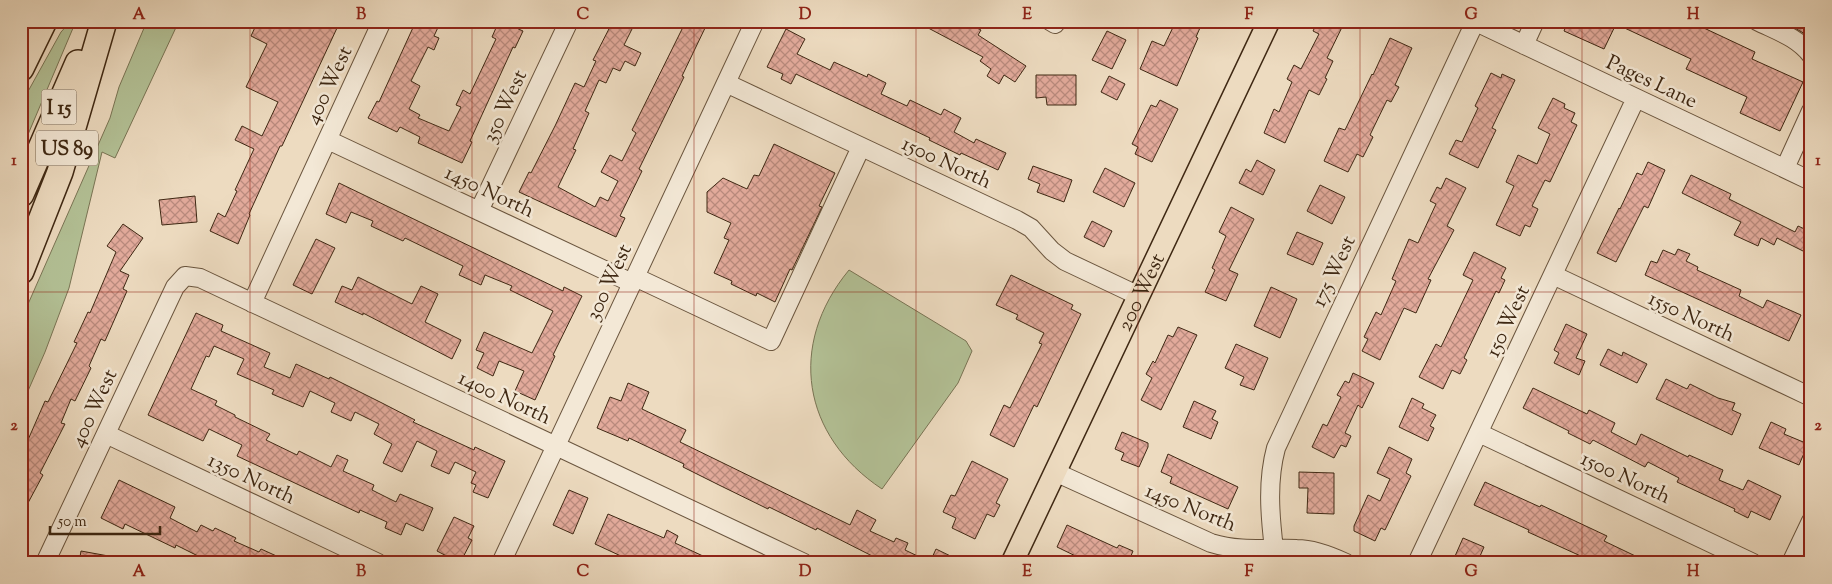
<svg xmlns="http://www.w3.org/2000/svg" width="1832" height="584" font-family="'Sorts Mill Goudy',serif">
<defs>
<pattern id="building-cross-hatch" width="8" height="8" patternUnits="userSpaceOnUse" patternTransform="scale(1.25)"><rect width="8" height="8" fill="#e2aa9b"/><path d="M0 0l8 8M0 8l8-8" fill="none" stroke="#b98a7d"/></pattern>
</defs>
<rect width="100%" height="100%" fill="#eddbc0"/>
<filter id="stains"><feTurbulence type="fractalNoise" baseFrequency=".004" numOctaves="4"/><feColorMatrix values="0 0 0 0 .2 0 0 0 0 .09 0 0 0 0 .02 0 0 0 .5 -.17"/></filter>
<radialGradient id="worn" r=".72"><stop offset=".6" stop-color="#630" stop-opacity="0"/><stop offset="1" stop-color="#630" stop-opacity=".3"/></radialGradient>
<path fill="#b3c196" stroke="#797454" d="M71,21H76L21,151V104L61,32Z
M147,21H179L115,158L102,152L69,288L45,352L21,407V320L110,118L119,87Z
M849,270L966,341L972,351L958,383L882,489C802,436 787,345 849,270Z"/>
<path fill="url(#building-cross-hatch)" stroke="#3f2813" d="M258,21H265L280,28L283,21H324L337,28L282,146H280L249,214L250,215L238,244L210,231L218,213L225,217L237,191L235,190L254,149L235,140L242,126L262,136L278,102L246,87L267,44L251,36Z
M416,21H441L434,36L439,38L434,50L428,47L411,81L420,86L409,109L420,115L418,118L449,131L461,107L456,105L463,90L470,94L496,39L492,37L499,21H514L512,26L523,31L515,48L513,47L470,141L472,142L462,163L418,143L420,137L400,127L397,132L368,118L377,101L379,102Z
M613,21H636L624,45L641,53L635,66L625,61L620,71L613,68L606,83L599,80L585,111L589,113L573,149L576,150L558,187L595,207L600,197L608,201L618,181L601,172L610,155L622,161L636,133L632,130L686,21H697L706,26L682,76L684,77L639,169L642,171L620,216L625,218L616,237L519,192L529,172L531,173L555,126L575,83L584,87L596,61L593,60Z
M915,21H963L981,30L978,35L1026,66L1015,82L1004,75L999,84L987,76L991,69L980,61L983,57Z
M1176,21H1203L1196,37L1198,38L1177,86L1140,69L1152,41L1164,46Z
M1318,21H1345L1327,58L1333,61L1325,78L1327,79L1319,95L1309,90L1285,143L1264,133L1274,109L1279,112L1292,82L1287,79L1294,65L1301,69L1319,34L1313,31Z
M1568,21H1689L1755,52L1752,59L1803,82L1780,131L1740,113L1747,97L1686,69L1691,59L1616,24L1604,49L1564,31Z
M1783,21H1811L1805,34Z
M786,29L805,39L797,54L830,70L834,62L867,77L868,74L886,83L881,94L907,106L910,100L941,115L944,109L961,118L954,132L974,143L976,139L1006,153L998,170L961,153L960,155L929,140L930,138L796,74L791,84L781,79L783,74L767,67Z
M1107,31L1126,40L1112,69L1092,60Z
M1390,38L1412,48L1395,85L1399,87L1391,102L1387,100L1370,135L1373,137L1363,157L1357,154L1348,172L1324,161L1339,128L1345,130L1372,74L1373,75Z
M1491,73L1501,78L1502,74L1515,80L1492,128L1496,130L1478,168L1449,154L1456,140L1462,142L1478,108L1475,106Z
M1036,75H1076V105H1047L1046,97L1036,98Z
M1109,76L1125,84L1117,100L1101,92Z
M1553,98L1565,104L1564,108L1575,113L1571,122L1577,125L1550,182L1545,180L1532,206L1538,209L1530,227L1525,225L1520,236L1496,225L1514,186L1506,182L1518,155L1537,164L1550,134L1538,128Z
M1160,100L1178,109L1152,162L1135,154L1138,147L1132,144L1151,105L1156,107Z
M774,144L835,173L819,206L822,207L792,270L790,269L775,302L757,293L756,296L731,284L732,281L714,273L729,240L724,238L731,223L707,212V192L723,178L747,189L754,175L759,176Z
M1257,160L1275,170L1263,195L1239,183L1246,169L1251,172Z
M1648,162L1665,170L1648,208L1644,206L1616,262L1597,253L1619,208L1620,209L1637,173L1642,175Z
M1033,166L1072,180L1064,202L1037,192L1040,184L1028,179Z
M1105,168L1135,183L1124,207L1093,192Z
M1691,175L1731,194L1729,199L1795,232L1798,226L1811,232V255L1777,238L1774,245L1761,238L1758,246L1734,235L1741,222L1682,193Z
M1446,178L1466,188L1447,226L1454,230L1428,279L1431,280L1416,313L1404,308L1380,360L1362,351L1368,339L1364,337L1376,312L1381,315L1396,281L1392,279L1409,239L1418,243L1436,204L1430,201L1437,187L1441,189Z
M339,183L563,291L564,287L582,296L553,355L555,356L535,400L515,391L524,371L499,361L493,376L477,368L484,353L476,350L484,332L532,353L553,311L510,290L512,286L485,275L481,285L459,275L463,266L405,238L403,241L371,226L373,221L351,212L346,223L326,214Z
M1320,185L1345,197L1332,224L1307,211Z
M195,196L197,222L162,225L159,200Z
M1231,207L1254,219L1229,270L1238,274L1226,301L1205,292L1215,270L1212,268L1226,236L1219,232Z
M1092,221L1112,231L1104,247L1084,237Z
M123,224L143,238L120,271L129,275L123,289L127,291L105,341L101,339L89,366L91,368L75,401L71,399L61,423L65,424L40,473L43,475L21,516V447L24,449L45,401L48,402L77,343L74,342L88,312L90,313L116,252L107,246Z
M1297,232L1323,243L1313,265L1287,254Z
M316,239L335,248L312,294L293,285Z
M1678,249L1690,254L1686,261L1698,267L1697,270L1741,290L1739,296L1763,308L1767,300L1801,315L1789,341L1645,275L1651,261L1657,263L1663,250L1675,255Z
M1474,252L1506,268L1501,278L1505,280L1499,293L1496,291L1464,358L1467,360L1460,374L1452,370L1443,389L1419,377L1436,344L1441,347L1473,280L1463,275Z
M1011,275L1073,305L1071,309L1081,314L1037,407L1034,405L1014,447L990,435L1004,405L1010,408L1042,344L1039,343L1044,333L1016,319L1018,315L996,305Z
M358,277L412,304L421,286L438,294L425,322L461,340L452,359L363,313V315L335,302L342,286L352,290Z
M1271,287L1297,299L1280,338L1254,326Z
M196,313L223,325L221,331L270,353L264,367L290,378L296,364L329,379L330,377L382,403L415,420L413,422L474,450L475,447L505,461L488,498L473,492L476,485L471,483L476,472L455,462L449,474L431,466L437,451L417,441L402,472L383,463L392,444L374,434L379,424L355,412L351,421L331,412L335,403L310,391L303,407L272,394L274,390L237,374L244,359L214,346L209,357L206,356L191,389L217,401L215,405L235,415V417L270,434L266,440L297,455L299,451L331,467L337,455L348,460L343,471L374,485L372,490L396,502L400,494L433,508L423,531L406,523L401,535L385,528L387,522L360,510L359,513L237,456L242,445L209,429L203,441L148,415Z
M1566,324L1587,334L1576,358L1585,361L1579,375L1554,363L1559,353L1554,350Z
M1178,327L1197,335L1161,410L1141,400L1152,378L1146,374L1153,361L1155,363L1168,335L1173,337Z
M1236,344L1268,358L1254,390L1240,385L1244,377L1225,368Z
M1608,349L1622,356L1623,352L1647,364L1637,383L1600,365Z
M1353,373L1374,383L1362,408L1358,405L1345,433L1351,436L1346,447L1341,445L1334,458L1312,447L1323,424L1327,426L1341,397L1337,395L1345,381L1349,383Z
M1666,379L1687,389L1690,384L1718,398L1735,403L1732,410L1741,414L1732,435L1656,399Z
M628,383L649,392L642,409L686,430L680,442L850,525L857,510L876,520L870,531L894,542L896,538L908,543L905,550L930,562L936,549L965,563H886L817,528L816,530L769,507L768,509L719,485L683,467L684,464L629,438L628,441L597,428L610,397L621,401Z
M1533,388L1587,414L1589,410L1615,423L1611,432L1636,445L1641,434L1688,457L1689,455L1723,470L1719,480L1743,490L1748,480L1781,496L1770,520L1751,511L1748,518L1734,511L1735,509L1677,482L1679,478L1648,462L1645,467L1593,440L1590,444L1568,433L1569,431L1523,408Z
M1412,398L1424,404L1422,408L1436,415L1430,426L1434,428L1428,441L1399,427Z
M1194,401L1216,411L1212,419L1218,422L1211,439L1183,427Z
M1771,422L1786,429L1784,434L1808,444L1799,465L1759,448Z
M1122,432L1148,443V447L1139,467L1121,460L1124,453L1115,449Z
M1389,447L1412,459L1406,473L1411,476L1385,530L1381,528L1375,541L1354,531V526L1368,495L1380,501L1390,479L1377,473Z
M1168,454L1238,487L1228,509L1170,483L1172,477L1161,472Z
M972,461L1008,479L996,503L1000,505L994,517L987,514L975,539L952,528L956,518L943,512L951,495L955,496Z
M1299,472L1334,473V514L1307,513L1308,488H1299Z
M119,480L175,507L170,518L197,532L201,525L213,531L215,528L236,538L234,541L259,552L261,549L292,563H212L176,545L175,548L125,524L123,529L101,518Z
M1485,482L1540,507L1541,505L1607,536L1604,541L1650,563H1596L1528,532L1529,530L1474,505Z
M569,490L588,498L573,534L553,525Z
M608,514L664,538L667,530L678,536L675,543L718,563H636L595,544Z
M454,517L474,526L468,538L472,540L460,563L437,551Z
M1067,525L1117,548L1119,545L1133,551L1128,563H1090L1057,547Z
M1463,538L1484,547L1477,563H1452Z
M81,551L114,557L113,563H79Z"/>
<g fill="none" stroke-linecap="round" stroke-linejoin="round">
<defs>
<path id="minor" d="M1050,21L1055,24
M1474,21L1811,181
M1757,21C1777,31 1797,37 1811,55
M1524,45L1535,21
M726,83L1017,220L1031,228L1052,251L1065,261L1139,296
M328,140L632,283
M1785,168L1811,111
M479,211L569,21
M1553,275L1811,397
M635,277L771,341L861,147
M252,303L382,21
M1479,433L1753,563
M106,434L378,563
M1055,472L1211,543C1240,552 1267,548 1297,549C1314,549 1331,556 1346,563
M1274,549C1270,516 1267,481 1276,448L1475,22
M45,563L175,287L185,276L200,278L804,563
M501,563L755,21
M1417,563L1636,98
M1791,563L1811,521"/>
<g id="major">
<path id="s1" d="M1012,563L1269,21"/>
</g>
<path id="highway" d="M21,68L44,21
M21,194L78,63
M21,271L60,172L104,21"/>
</defs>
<use href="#minor" stroke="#6a553e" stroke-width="20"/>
<use href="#major" stroke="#3f2813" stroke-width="24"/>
<use href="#highway" stroke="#3f2813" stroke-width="28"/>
<use href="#minor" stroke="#f3e8d6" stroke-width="18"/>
<use href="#major" stroke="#eddbc0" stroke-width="21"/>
<use href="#highway" stroke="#eddbc0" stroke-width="25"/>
</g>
<path fill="none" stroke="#8f2418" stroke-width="1" stroke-opacity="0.55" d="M250,21V563M472,21V563M694,21V563M916,21V563M1138,21V563M1360,21V563M1582,21V563M21,292H1811"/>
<g text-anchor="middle" stroke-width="5" stroke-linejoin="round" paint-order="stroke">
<g fill="#f3e8d6" stroke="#75624e" stroke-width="1">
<rect x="41.5" y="89.5" width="35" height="35" rx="4"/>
<rect x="36" y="130.5" width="62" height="35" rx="4"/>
</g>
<g font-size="20" font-weight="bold" fill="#3f2813">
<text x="59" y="114">I 15</text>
<text x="67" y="155">US 89</text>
</g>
<g font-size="21" fill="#3f2813" stroke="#f3e8d6">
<text transform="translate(1652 81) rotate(25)" y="7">Pages Lane</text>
<text transform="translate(328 85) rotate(-65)" y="7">400 West</text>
<text transform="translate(504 106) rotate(-65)" y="7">350 West</text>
<text transform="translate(947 162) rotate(25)" y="7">1500 North</text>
<text transform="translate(490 191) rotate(25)" y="7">1450 North</text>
<text transform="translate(1333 271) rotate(-65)" y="7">175 West</text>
<text transform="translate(608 282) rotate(-65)" y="7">300 West</text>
<text dy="7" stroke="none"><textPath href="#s1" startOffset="300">200 West</textPath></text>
<text transform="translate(1692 316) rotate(25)" y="7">1550 North</text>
<text transform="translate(1507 321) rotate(-65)" y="7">150 West</text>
<text transform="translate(505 397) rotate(25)" y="7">1400 North</text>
<text transform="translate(93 408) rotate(-65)" y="7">400 West</text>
<text transform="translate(1626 477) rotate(25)" y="7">1500 North</text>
<text transform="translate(252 478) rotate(25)" y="7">1350 North</text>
<text transform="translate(1191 507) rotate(22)" y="7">1450 North</text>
</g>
</g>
<rect width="1832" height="584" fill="none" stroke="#eddbc0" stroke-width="55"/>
<path d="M50 526v8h110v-8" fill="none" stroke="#3f2813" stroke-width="2.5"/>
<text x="58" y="526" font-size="15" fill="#3f2813" stroke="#f3e8d6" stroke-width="4" paint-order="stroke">50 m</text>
<rect x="28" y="28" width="1776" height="528" fill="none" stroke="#8f2418" stroke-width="2"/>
<g font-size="16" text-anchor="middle" font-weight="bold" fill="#8f2418">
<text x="139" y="19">A</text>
<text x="361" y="19">B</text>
<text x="583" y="19">C</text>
<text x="805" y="19">D</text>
<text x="1027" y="19">E</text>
<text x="1249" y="19">F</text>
<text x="1471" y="19">G</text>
<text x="1693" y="19">H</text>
<text x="14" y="165">1</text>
<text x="1818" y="165">1</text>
<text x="14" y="430">2</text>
<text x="1818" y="430">2</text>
<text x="139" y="576">A</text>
<text x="361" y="576">B</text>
<text x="583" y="576">C</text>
<text x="805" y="576">D</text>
<text x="1027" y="576">E</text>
<text x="1249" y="576">F</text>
<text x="1471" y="576">G</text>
<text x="1693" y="576">H</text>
</g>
<rect width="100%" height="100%" filter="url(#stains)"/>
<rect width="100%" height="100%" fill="url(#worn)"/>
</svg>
